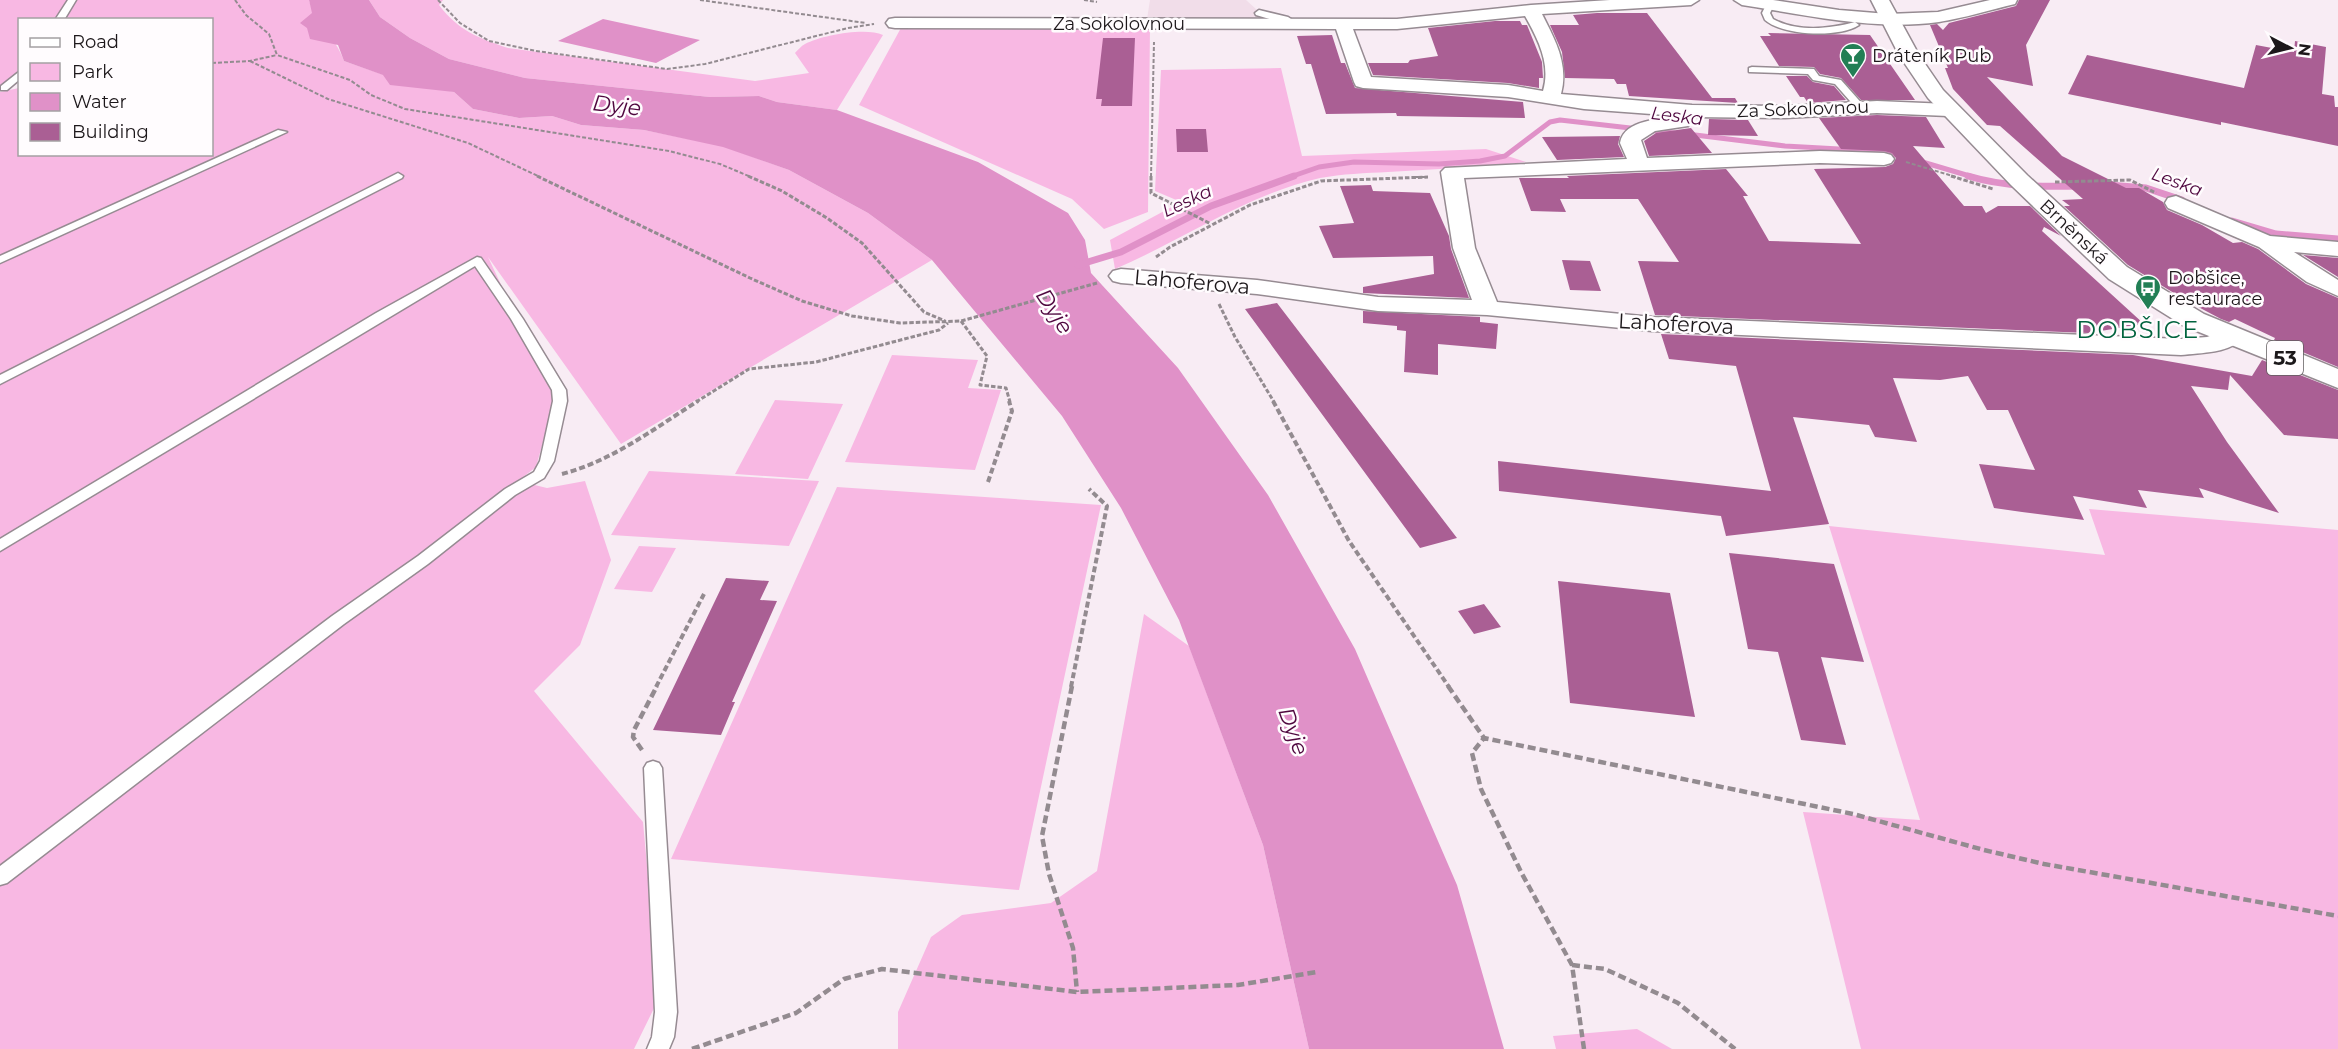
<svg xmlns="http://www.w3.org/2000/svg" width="2338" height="1049" font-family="Montserrat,sans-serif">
<rect width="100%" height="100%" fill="#f8ecf4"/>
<path fill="#f1dde9" d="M1150,0H1246L1268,20L1147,19Z"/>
<path fill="#f8b8e3" d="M0,0H309C315,25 335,35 344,61L384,75L454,92L473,109L519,118L552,116L581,125L644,130L723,146L789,170L868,213L932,260L621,444L488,257L555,399L536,467L518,481L547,488L585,481L611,560L580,645L534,691L643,822L659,998L634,1049H0V92L19,88L20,154H212V20H20L19,82L0,86Z
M369,0H443L439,5C459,31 478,38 508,48L755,81L809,73L795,53C798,50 801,46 805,44C822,35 866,27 883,35L837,110L777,102L759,96L710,97L525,78L449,59L410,38L380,17Z
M902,26L1150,27L1148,212L1104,229L1072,199L859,105Z
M1281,68L1302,156L1486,149L1526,162C1480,168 1434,169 1388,172C1366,173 1342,174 1320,178C1246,195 1183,240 1115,269L1110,240L1181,202L1155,191L1161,70Z
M892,355L978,360L968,388L1001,390L975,470L845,462Z
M775,400L843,404L808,479L735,474Z
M649,471L819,481L789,546L611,535Z
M837,487L1101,505L1019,890L671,859Z
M2089,509L2338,530V1049H1861L1803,812L1920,820L1829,526L2105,555Z
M639,546L676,548L652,592L614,589Z
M1144,614L1189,646L1263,845L1309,1049H898V1012L931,937L962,915L1051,903L1097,871Z
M1637,1029L1672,1049H1556L1553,1036Z"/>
<path fill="#e091c8" d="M309,0H369L380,17L410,38L449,59L525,78L710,97L759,96L777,102L837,110L978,162L1068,213L1085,240L1091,273L1178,368L1268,495L1355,649L1457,885L1504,1049H1309L1263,845L1179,620L1121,508L1062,416L932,260L868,213L789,170L723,147L644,130L581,125L552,116L519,118L473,109L454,92L390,85L383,75L344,61L338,45L310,39L307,28L300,23L312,13Z
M603,19L700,40L656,63L558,41Z"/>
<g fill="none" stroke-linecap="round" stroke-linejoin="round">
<path stroke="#e091c8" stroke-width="5" d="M1687,134L1785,146L1875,151L1901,156
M1919,161L1973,177
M1290,177L1319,167L1354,162L1439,164L1480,161L1505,156L1550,122L1560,120L1674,133"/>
<path stroke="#e091c8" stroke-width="7" d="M1968,176C2004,187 2043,187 2080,186
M2108,185L2146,188L2182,200
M2232,221L2276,234L2338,239
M1078,265L1121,252L1211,206L1294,176"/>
</g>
<path fill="#aa5f94" d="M2019,0H2050L2026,45L2033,86L1987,77L2062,156L2126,188H2139L2163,202L2167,210L2202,225L2233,243L2242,242L2258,249L2306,284L2338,298V367L2274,340L2275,338L2235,319L2229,322L2221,319L2187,301L2128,265L2064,206H2070L2062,200L2083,199L2000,126L1987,125L1953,89L1945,68H1948L1930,25L1937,24L1943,30L1949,23L2016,6Z
M1597,13H1647L1712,98H1735L1738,103L1629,96L1626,84H1617L1614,79L1565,78L1562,52L1550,25H1579L1573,15Z
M1495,21H1520L1522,25H1527L1542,62L1543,78H1539V88L1508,83L1373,75L1368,63H1408L1410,60L1438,56L1428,28Z
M1768,33L1870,35L1915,100H1861L1841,78L1820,74L1814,67L1779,66L1760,36H1771Z
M1332,35L1341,63H1345L1355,88L1523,102L1525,118L1397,116L1396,113L1326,114L1311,64H1306L1297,36Z
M1103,38H1135L1132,106H1101L1102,99H1096Z
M2295,41L2326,47L2322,94L2334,96L2335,107H2338V146L2221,122V125L2068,94L2087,55L2244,88L2256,45L2294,52Z
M1786,76H1807L1813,82L1834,86L1846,100L1808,103L1804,97H1800Z
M1877,115L1926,117L1945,148L1913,146L1964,206H1982L1986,213L1998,206H2030L2061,236L2044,227L2042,231L2144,324L2088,333L1655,315L1638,261L1679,262L1638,199H1560L1566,212L1531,211L1519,178H1569L1567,176L1726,169L1748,196H1743L1769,241L1861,244L1814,169L1885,167L1893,164L1896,158L1892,153L1884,151L1841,149L1819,118Z
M1709,119L1748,120L1758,136L1708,135Z
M1691,128L1712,153L1649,156L1644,141L1656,133Z
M1176,129H1206L1208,152H1177Z
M1620,136L1618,144L1624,157L1557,160L1542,137Z
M1371,185L1373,191L1430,193L1449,236L1451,249L1469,298L1363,293V287L1434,274L1433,256L1333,258L1319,226L1354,223L1340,186Z
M2303,255L2338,258V277Z
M1562,260L1590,261L1601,291L1570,290Z
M1277,303L1457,538L1420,548L1245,309Z
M1363,311L1480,317V322L1498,324L1496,349L1438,344V375L1404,372L1406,331L1397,330V326L1363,323Z
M1661,334L2133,355L2252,376L2262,360L2338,390V439L2284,435L2230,375L2228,390L2191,386L2227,442L2279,513L2199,488L2204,498L2138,490L2147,508L2073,496L2084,520L2022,512L1994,508L1979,464L2035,470L2008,410H1987L1968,376L1940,380L1893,378L1917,442L1875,437L1869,425L1793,417L1829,524L1726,536L1721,516L1499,491L1498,461L1771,491L1736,366L1669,359Z
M1729,553L1834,564L1864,662L1821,657L1846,745L1801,740L1778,652L1748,649Z
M726,578L769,581L760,600L777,601L732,702H735L721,735L653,730Z
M1558,581L1670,593L1695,717L1570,703Z
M1484,604L1501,627L1474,634L1458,611Z"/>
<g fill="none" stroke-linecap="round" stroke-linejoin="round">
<defs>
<path id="lane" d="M68,0H76L64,20H55Z
M1770,2L1774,5L1770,13L1773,19C1797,32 1829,29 1855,22L1859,25C1840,38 1783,36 1765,20L1762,13L1767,3Z
M1259,10L1288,17L1297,23L1293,26L1256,15L1255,13Z
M1752,67L1814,69L1819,76L1841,80L1865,107L1857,109L1835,84L1813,80L1808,74L1749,72V68Z
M20,71V79L7,90H1V86Z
M278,130L287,132L0,263V256Z
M398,173L403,176L402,178L0,384V375Z
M477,257L481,258L523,319L566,390L567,401L554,461L544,478L515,495L428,564L344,624L7,883L0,885V866L332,616L418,556L505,489L534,472L540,461L553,401L552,390L511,319L475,266L0,551V539L376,313Z
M653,761L659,763L662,768L677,1012L674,1037L669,1049H647L652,1037L655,1012L644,768L647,763Z"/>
<path id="street" d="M1610,0H1699L1691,5L1542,14C1555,40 1569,64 1561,94L1692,105L1785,106L1877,101L1948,104L1955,106L1958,110L1955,114L1948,116L1877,113L1785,118L1692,117L1584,109L1508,97L1363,88L1356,86L1354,82L1336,29L895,28L889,27L886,23L889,19L895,18L1397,19L1531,5ZM1525,16C1538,39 1551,64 1543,91L1508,85L1371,77L1353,29H1397Z
M1734,0H1773L1839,10L1888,14L1938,12L1990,0H2017L2015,4C1990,10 1964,18 1939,22C1873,31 1806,15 1742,5Z
M1681,116L1688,118L1691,122L1688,126L1655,131L1641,140L1647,158L1820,151L1884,153L1891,155L1894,159L1891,163L1884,165L1820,163L1464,178L1475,248L1497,302L1652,317L2181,339L2207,337L2232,328L2241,331L2245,336C2233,353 2200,353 2181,355L1652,331L1487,315L1378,311L1257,294L1121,283L1113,281L1109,276L1113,271L1121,269L1257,280L1378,297L1472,300L1453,248L1441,172L1445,168L1627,159L1620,143C1624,119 1662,119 1681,116Z
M2176,196L2270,236L2338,242V256L2294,252L2338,280V296L2307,282L2259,247L2168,208L2165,203L2168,198Z"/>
<path id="primary" d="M1871,0H1889L1919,55L1943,90L2027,175L2127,267L2204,314L2338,369V388L2184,326L2109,279L2011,185L1928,98L1899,55Z"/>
</defs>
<use href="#lane" stroke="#968b92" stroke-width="3"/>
<use href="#street" stroke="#968b92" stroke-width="3"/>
<use href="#primary" stroke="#968b92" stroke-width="3"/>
<path stroke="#938b90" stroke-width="2" stroke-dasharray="4 2" stroke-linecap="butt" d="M235,0L246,15L269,34L277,55L350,80L371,95L405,109L669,151L720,164L751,177
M438,0L460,23L489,41L536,51L667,69L705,64L848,28L874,24
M700,0L866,23
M1084,0L1097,2
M250,61L328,99L468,143L540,177
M212,63L250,61L277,55
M1906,162L1956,177
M1151,177L1154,42
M1415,177H1428"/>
<path stroke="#938b90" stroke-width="3" stroke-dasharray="4.5 2" stroke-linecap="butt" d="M537,176L750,278L802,301L852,316L900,323L961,321L1097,283
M748,176L782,191L827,218L862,243L924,312L945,321
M1151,176V193L1211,224
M1951,176L1993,189
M2055,182L2130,180L2156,193
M1156,257L1170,247L1250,205L1321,181L1428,177
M1219,304L1235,337L1274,402
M961,321L987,356L980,385L1006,388L1010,402
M696,402L749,369L816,362L939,330L948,323"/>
<path stroke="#938b90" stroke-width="4" stroke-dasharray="6 3" stroke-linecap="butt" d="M1273,401L1349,541L1449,687
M562,474C612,461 655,428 698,401
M988,482L1012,411L1009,401
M656,687L704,594
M1071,687L1107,506L1089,489"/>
<path stroke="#938b90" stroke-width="4.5" stroke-dasharray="8 4" stroke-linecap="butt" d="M1072,686L1042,836L1049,874L1073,948L1077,992
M1448,686L1484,738
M642,750L633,737L634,730L657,686
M1572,965L1605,969L1678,1003L1735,1049
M692,1049L796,1013L844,979L882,969L1077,992L1238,985L1317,972
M1584,1049L1572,965L1521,872L1481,789L1472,753L1484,738L1853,814L1984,850L2044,864L2338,916"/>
<use href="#lane" fill="#fff" fill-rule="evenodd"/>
<use href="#street" fill="#fff" fill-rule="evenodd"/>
<use href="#primary" fill="#fff" fill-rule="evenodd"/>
</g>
<defs>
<symbol id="bar-pin" viewBox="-11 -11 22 30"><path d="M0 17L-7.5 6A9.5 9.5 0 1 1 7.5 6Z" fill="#227f55" stroke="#fffcfe"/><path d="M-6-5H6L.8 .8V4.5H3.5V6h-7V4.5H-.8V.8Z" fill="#fff"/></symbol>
<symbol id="bus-pin" viewBox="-11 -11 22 30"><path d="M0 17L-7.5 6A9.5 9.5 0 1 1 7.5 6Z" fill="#227f55" stroke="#fffcfe"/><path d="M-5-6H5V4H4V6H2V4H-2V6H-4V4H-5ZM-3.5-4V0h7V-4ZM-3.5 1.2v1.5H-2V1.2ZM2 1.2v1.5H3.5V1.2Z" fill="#fff"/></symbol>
</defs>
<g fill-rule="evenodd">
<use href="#bar-pin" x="1838" y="41" width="30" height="40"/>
<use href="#bus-pin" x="2133" y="273" width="30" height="40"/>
</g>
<g text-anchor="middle" stroke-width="5" stroke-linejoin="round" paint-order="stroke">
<g font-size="18" fill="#1c171a" stroke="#fffcfe">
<text x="1119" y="30">Za Sokolovnou</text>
<text transform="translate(1803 109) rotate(-2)" y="6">Za Sokolovnou</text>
<text transform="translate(2074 232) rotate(43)" y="6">Brněnská</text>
</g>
<g font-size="18" fill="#1c171a" stroke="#fffcfe" text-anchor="start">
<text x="1872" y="62">Dráteník Pub</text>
<text x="2168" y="284">Dobšice,<tspan x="2168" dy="21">restaurace</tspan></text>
</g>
<g font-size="18" font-style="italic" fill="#4f073f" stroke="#fffcfe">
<text transform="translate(1677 116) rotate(7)" y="6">Leska</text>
<text transform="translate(2177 182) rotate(20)" y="6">Leska</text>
<text transform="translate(1187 201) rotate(-25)" y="6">Leska</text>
</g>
<rect fill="#fffcfe" stroke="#605c5e" stroke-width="1.5" x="2267" y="341" width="36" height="34" rx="4.5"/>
<g font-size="20" font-weight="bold" fill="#1c171a">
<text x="2285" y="365">53</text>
</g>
<g font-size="21" fill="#1c171a" stroke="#fffcfe">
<text transform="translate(1192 282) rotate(5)" y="7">Lahoferova</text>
<text transform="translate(1676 324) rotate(3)" y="7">Lahoferova</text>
</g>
<g font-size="22" font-style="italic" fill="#4f073f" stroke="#fffcfe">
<text transform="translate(617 105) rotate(7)" y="8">Dyje</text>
<text transform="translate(1055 311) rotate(57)" y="8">Dyje</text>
<text transform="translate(1294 731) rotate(70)" y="8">Dyje</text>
</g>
<g font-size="24" letter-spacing="1.5" fill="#02633e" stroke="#fffcfe">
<text x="2138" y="338">DOBŠICE</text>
</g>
</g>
<rect x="18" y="18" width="195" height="138" fill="#fffcfe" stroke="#a4a0a3" stroke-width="1.5"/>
<rect x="30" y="38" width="30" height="9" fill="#ffffff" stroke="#a4a0a3" stroke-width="1.5"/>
<text x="72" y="48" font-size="18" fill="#1c171a">Road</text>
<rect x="30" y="63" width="30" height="18" fill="#f8b8e3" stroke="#a4a0a3" stroke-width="1.5"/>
<text x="72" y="78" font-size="18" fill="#1c171a">Park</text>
<rect x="30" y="93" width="30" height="18" fill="#e091c8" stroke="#a4a0a3" stroke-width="1.5"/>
<text x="72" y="108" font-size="18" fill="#1c171a">Water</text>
<rect x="30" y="123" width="30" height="18" fill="#aa5f94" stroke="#a4a0a3" stroke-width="1.5"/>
<text x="72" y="138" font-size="18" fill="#1c171a">Building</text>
<g transform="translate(2290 48) rotate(97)" stroke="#fffcfe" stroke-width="4.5" paint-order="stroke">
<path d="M0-4.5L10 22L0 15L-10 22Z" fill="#1c171a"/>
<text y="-9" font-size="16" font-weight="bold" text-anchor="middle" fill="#1c171a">N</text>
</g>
</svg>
